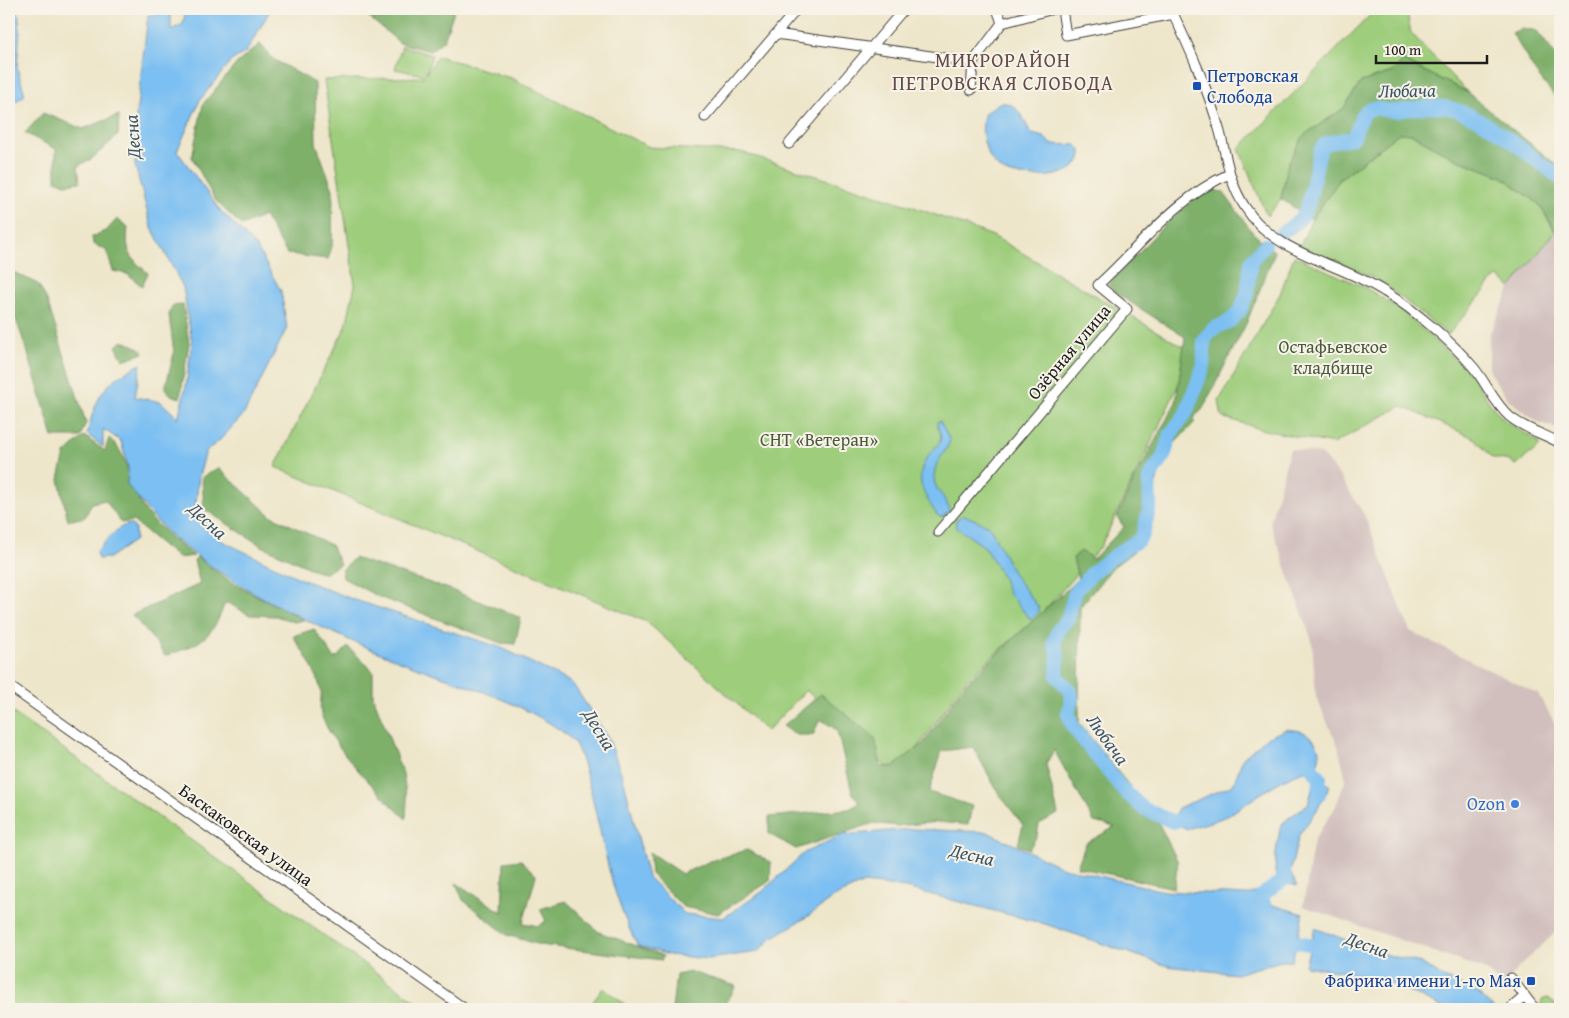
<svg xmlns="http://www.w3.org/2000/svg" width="1569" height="1018" font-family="'Gentium Book Plus',serif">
<rect width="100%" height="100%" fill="#f7f3e8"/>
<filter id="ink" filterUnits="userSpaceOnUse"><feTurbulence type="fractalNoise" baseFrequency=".02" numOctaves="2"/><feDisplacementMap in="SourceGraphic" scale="10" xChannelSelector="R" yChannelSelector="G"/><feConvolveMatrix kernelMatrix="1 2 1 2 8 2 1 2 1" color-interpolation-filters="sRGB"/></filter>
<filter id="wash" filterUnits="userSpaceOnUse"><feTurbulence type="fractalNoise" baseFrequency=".0096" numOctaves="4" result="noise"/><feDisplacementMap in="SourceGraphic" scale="20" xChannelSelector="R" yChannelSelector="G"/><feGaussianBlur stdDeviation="1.12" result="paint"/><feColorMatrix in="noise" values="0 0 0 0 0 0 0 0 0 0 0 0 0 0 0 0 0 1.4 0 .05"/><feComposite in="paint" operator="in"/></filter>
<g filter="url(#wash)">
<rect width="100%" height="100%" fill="#eee6ca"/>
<path fill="#f6d2c3" d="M896,998L938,1009H893Z"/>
<path fill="#d1bfbd" d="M1555,232L1560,238V430L1536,421L1509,400L1489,372V335L1511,287Z
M1290,449L1321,454L1338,474L1364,514L1410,631L1538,694L1560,732V928L1517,969L1503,986L1486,970L1303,906L1314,840L1335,808L1346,779L1338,746L1316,697L1312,641L1270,523Z"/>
<path fill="#9ecd7b" stroke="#5d744c" d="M1376,9H1406L1411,33L1467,92L1404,61L1392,72L1361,82L1343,109L1304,135L1288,163L1281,199L1267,216L1239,149Z
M402,46L432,55L426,73L438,56L511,78L649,147L741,152L911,206L993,236L1194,353L1101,546L1042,613L967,679L897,777L806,690L767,731L647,622L275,467L346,326L355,285L324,80L423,77L424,75L395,69Z
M1399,133L1412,134L1455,159L1501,176L1539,204L1555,232L1511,287L1497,276L1448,335L1389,288L1372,277L1300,246L1312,219L1340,179Z
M1294,256L1366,288L1401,310L1469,372L1491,405L1504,420L1539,442V447L1516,465L1510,461L1493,458L1474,438L1401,406L1333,444L1264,430L1222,417L1219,401L1280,294Z
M9,710L427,1009H9Z
M603,988L629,1007L628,1009H601L592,1003Z
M1547,998L1555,1003V1009H1542V1000Z"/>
<path fill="#7eb06b" stroke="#4d6644" d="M359,9H448L454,11L444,40L430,51L400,43Z
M1522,28L1537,31L1560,61V103L1536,73L1512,33Z
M260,44L273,59L315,83L316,143L333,190L332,247L328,259L287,254L264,216L242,226L215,200L192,157L203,104L237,63Z
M1404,61L1467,92L1560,168V238L1539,204L1501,176L1455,159L1412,134L1399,133L1340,179L1312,219L1281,199L1288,163L1304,135L1343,109L1361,82L1392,72Z
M43,113L83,129L119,115L118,135L93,158L78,166L80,182L65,184L56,180V149L25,133Z
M1206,189L1223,192L1253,233L1275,252L1246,324L1202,410L1195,416L1194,423L1174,444L1163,462L1156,483L1151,528L1142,545L1113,567L1080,607L1079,723L1158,822L1178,862L1174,888L1077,867L1086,843L1115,827L1094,822L1054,750L1046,764L1058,814L1039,824L1037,836L1029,849L1018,845L1023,825L999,794L973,747L942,751L929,792L972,806L968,825L937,822L897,826L874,823L796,849L769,834V817L849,809L860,803L852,792L837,730L820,719L813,735H796L783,726L821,694L875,738L881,767L894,766L923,744L967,682L1078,579L1073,558L1081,551L1093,559L1124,527L1117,517L1134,480L1176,402L1185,337L1122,297L1108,285L1167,222Z
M117,219L128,227C125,251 130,258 148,273L142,286L127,274L113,271L106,250L93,244L92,237L107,230Z
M9,270L38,284L46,298L86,423L80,437H53L26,347L9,301Z
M183,305L189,343L180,398L171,395L165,389L174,353L169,315L172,306Z
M123,341L140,348L144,353L123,360L116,346Z
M84,436L105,451L109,438C128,453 128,480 139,501C148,519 178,544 194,556L178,558L133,521L121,523L105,500L92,503L85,517L68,521L59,479L65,454Z
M218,468L270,515L331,545L340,564L326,573L318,572L262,546L204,509L202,477Z
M197,557L231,582L304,620L294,622L276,616L250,615L228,603L224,605C212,640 199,644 165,656L157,644L132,615L200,584L194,560Z
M354,558L449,589L521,618L515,644L501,643L379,597L343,578L342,570Z
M314,629L335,659L348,647L373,671V696L403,774L407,800L406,819C380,794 333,749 321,714C319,707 322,698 321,691C317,672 303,652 293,636Z
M747,850L771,862L770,881L718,914L683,907L651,874L649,852L682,874L710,861Z
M521,860L536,875L523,923L538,926L546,921L540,909L566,901L599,932L663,956L662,960L540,945L507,935L463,900L456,883L502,912L504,862Z
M691,972L736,986L723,1009H672L676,975Z"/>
<path fill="#7bbff2" stroke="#4c6e87" d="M9,9H18L20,30L17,67L25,95L15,102L9,94Z
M186,9H271L246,52L231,61L200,100L177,151L219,209L257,248L281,291L287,328L244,414L220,440L206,451L199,476L195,510L220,540L301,579L352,599L502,648L572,683L608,737L624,781L648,877L685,914L723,918L762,892L804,853L842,835L913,829L987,832L1064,868L1164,891L1245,895L1259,892L1273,905L1303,914L1292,961H1281L1236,974L1167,966L1045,924L906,888L864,883L834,897L807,917L773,937L758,952L708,959L669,955L638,946C623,919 613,888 606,857C601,838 584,752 573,741C542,709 454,681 410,665C331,634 239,593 174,538C157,524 142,502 127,485L128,467L121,441L103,429V447L87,434C97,394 104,382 141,364L135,397L161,402L178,418L186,386L192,342L183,287L151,226L135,165L136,117L148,15L171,13V30L183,24Z
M999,103C1018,100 1023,121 1032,134L1044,137L1051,144L1076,145L1081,150C1084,180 1028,180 1008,173C986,166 978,132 985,113Z
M940,421L950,440C947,453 935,459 934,476C933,491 949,498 949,512L942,517L938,516C925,497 912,479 928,456C931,451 938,446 940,441C943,434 937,429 937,422Z
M964,515L989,526L1015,576L1039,608V612L1032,619L1029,618L1008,592L1003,578L986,548L956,527V520Z
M130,524L135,528V540L109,558L98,559L96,552C105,543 116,526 130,524Z
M1287,729C1292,730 1299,730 1303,732C1318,739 1325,756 1314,769C1281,774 1253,802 1224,817C1213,822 1199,825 1187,829L1173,822L1178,808L1233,785L1243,758L1266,738Z
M1320,778L1330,786L1317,810L1299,835L1290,872L1297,886L1282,882L1275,873L1276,853L1280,828L1286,820L1308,804L1314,783Z
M1315,928L1380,953L1421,963L1446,979L1476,992L1495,1009H1445L1398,986L1382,981L1351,973L1305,966Z"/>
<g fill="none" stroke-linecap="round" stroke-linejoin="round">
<path stroke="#7bbff2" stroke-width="14" d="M1282,233C1288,228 1296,224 1301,218C1314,203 1315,151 1324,145C1332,139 1345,141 1354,137C1358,125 1362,105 1379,109C1385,110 1390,112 1397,111C1412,109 1428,106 1443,107C1480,111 1530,156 1560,178
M1301,755L1320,778L1319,795
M1190,817L1173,822L1143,808L1123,790L1073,727L1068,713L1072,699L1071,692L1057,676L1058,654L1054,642L1059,629L1068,618L1075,592L1094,571L1121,551L1139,540L1143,534L1150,506L1149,478L1165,454L1170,435L1186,413L1204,365V340L1213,329L1230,321L1240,311L1247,294L1251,261L1265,245
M1266,913L1262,895L1285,879L1283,864
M1278,940L1304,943L1328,950"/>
</g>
</g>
<g filter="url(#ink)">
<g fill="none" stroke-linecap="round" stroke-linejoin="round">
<defs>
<path id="minor" d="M1062,9L1066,35L1174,14
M1171,9C1190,49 1208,89 1220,132C1227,159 1229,183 1245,207C1276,256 1340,262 1385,292C1415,310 1452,342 1474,368C1487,384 1494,403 1510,417C1525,429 1544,434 1560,443
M1002,23L1053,9
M776,34L973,62L1002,23L997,9
M971,90L973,62
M705,117L797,9
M789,144L904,9
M938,532L1127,309L1098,285C1141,246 1174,199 1229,174
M9,686L465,1009
M1511,978L1535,1009
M1510,1009L1525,996"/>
</defs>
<use href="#minor" stroke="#3c3a36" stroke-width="11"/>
<use href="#minor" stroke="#fff" stroke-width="9"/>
</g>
</g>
<g fill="#1a4fb4" stroke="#f7f3e8" stroke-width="2">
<rect x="1192" y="81" width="10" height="10" rx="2.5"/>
<rect x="1526" y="976" width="10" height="10" rx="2.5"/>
</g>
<circle fill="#3f7fe0" stroke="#f7f3e8" stroke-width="2" cx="1515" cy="804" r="5"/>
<g text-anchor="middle" stroke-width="4" stroke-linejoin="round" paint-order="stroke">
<g font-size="18" fill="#164399" stroke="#f7f3e8" text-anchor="start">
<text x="1207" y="82">Петровская<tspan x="1207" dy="21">Слобода</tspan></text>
<text x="1521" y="987" text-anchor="end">Фабрика имени 1-го Мая</text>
</g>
<g font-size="18" fill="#4a5a3d" stroke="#f7f3e8">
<text x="1333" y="353">Остафьевское<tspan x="1333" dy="21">кладбище</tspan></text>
<text x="819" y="446">СНТ «Ветеран»</text>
</g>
<g font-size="18" fill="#1c1c1c" stroke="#f7f3e8">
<text transform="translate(1069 352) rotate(-50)" y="6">Озёрная улица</text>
<text transform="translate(246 835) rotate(36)" y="6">Баскаковская улица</text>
</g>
<g font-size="18" fill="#366cbe" stroke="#f7f3e8" text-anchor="end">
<text x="1505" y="810">Ozon</text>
</g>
<g font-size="19" font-style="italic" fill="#3d5567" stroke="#f7f3e8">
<text transform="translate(1407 90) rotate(-1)" y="7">Любача</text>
<text transform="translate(132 137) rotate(-94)" y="7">Десна</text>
<text transform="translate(208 520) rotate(43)" y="7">Десна</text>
<text transform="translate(600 729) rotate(59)" y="7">Десна</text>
<text transform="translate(1108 739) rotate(54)" y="7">Любача</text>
<text transform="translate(972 854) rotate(13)" y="7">Десна</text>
<text transform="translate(1367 944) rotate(20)" y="7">Десна</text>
</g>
<g font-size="20" letter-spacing="1" fill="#644a48" stroke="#f7f3e8">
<text x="1003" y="67">МИКРОРАЙОН<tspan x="1003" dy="23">ПЕТРОВСКАЯ СЛОБОДА</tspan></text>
</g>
</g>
<rect width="1569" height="1018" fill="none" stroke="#f7f3e8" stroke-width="30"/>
<path d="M1376 55v8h111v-8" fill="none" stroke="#1c1c1c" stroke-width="2.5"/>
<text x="1384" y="55" font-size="15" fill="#1c1c1c" stroke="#f7f3e8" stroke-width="4" paint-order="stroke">100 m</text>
</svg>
